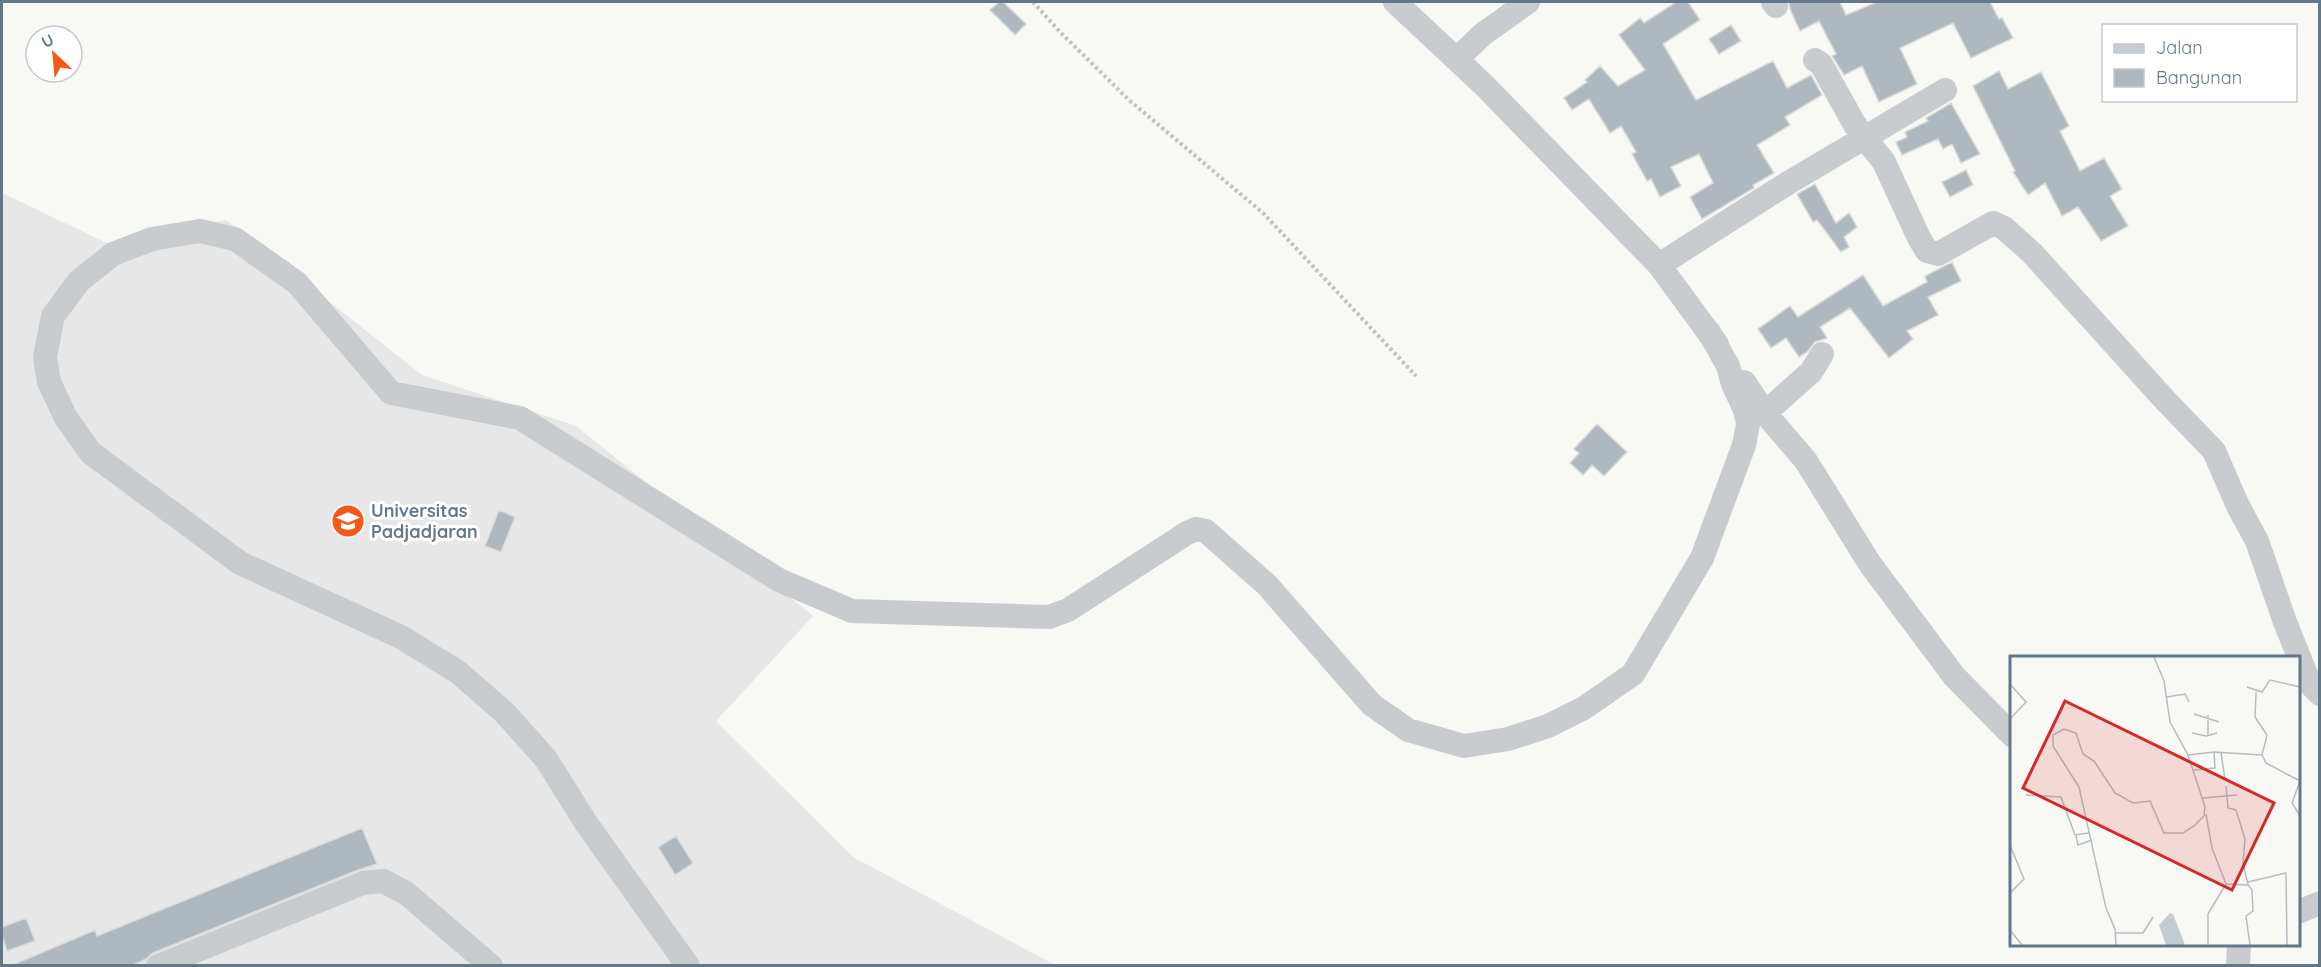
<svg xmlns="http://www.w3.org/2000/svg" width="2321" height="967" font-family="Quicksand,sans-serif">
<rect width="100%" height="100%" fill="#f8f8f5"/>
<path fill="#e6e7e6" d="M2,193L107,243L226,220L422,375L576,426L813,616L716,721L853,857L1055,965L2,966Z"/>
<path fill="#b0b8bf" stroke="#dadad7" stroke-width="1.5" d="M999,2H1003L1026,24L1015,35L990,10Z
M1676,2H1688L1700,20L1663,44L1696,100L1773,61L1787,88L1811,75L1822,95L1785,117L1790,125L1757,145L1774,173L1753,185L1754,188L1702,219L1690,197L1713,183L1699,154L1671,167L1681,186L1660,197L1651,179L1647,181L1632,154L1636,152L1621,126L1610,133L1589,99L1572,110L1564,98L1587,82L1585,80L1600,66L1618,86L1645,70L1619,35L1640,18L1644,23Z
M1789,2H1840L1846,15L1877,2H1990L1999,19L2002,18L2013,38L1971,58L1953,23L1900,48L1917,84L1879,102L1862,66L1844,75L1832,56L1836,54L1819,21L1800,31L1790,9Z
M1731,25L1741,41L1719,54L1709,39Z
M1999,71L2008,89L2041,72L2069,126L2060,131L2080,171L2104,158L2122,189L2110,196L2128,226L2101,241L2078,207L2062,216L2045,183L2028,195L2013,172L2015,171L1973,86Z
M1951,103L1980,154L1961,163L1952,144L1943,149L1938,139L1902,155L1896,142L1907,137L1905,132L1928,121L1926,118Z
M1966,170L1973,185L1950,197L1942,182Z
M1815,184L1836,223L1849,213L1857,227L1844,237L1849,247L1841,252L1817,220L1813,222L1797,194Z
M1952,262L1961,281L1928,297L1938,315L1907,331L1913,339L1889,358L1850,308L1820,327L1827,338L1815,342L1807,352L1799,357L1786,338L1771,348L1758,329L1790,306L1798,317L1863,275L1883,306L1927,282L1925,276Z
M1597,424L1627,452L1604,476L1592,465L1583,475L1570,463L1579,453L1574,449Z
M499,510L515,517L501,552L485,546Z
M362,828L377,864L358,870L153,953L146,959L131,966H10L95,930L97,936Z
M676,836L693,863L675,875L658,847Z
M26,918L35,941L7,951L2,935V927Z"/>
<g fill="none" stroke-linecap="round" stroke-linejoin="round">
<path stroke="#bfc2c4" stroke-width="4" stroke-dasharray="3 3" stroke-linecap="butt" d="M1033,2L1061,33L1129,100L1263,213L1416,376"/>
<path stroke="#c8cccf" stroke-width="24" d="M1395,2L1485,86L1659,265L1717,344
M1773,2L1776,6
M1457,59L1483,34L1528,2
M1815,60L1821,64L1855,125L1884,162L1919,238L1927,251L1938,254L1993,223L2004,228L2032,253L2165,400L2214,451L2238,506L2257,541L2285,622L2310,684L2320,694
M1659,265L1788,183L1945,90
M1744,382L1765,413L1806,461L1870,564L1954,676L2012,735
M1765,413L1811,372L1822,354
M2298,912L2320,903
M158,966L363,883L383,881L406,893L491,966
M688,966L586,823L546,759L505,713L458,672L401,637L240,563L91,453L66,418L49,382L45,357L53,316L79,281L113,254L152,239L200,231L235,239L297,283L391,393L520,418L779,580L852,611L1049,617L1068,610L1187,533L1196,529L1206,531L1267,585L1372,705L1408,730L1464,746L1508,739L1548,726L1584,708L1633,674L1702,558L1744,445L1748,424L1745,410L1733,384L1728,366L1709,332
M2238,966L2239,944"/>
</g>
<defs>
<symbol id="university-disc" viewBox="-11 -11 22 22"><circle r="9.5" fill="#f55919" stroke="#fff"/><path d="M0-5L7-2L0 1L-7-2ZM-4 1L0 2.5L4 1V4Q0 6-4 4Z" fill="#fff"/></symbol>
</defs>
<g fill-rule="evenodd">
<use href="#university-disc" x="329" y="502" width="38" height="38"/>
</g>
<g text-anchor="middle" stroke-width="6" stroke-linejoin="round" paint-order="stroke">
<g font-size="18" font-weight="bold" fill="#647789" stroke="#fff" text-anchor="start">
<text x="371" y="517">Universitas<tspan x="371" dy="21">Padjadjaran</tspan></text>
</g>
</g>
<g transform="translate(2010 656)">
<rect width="290" height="290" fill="#f8f8f5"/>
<path d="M160,257L163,258L175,289H156L149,269Z" fill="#c1ccd2"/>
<path fill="none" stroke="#b4bcc4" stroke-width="1.5" d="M144,1L154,25L160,66L178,99L195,151M0,28L16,46L0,63M237,31L252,36L260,24L290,31M246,36L245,61L257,79L252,99L256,107L290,125M157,41L175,38L179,46M184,58L209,66M198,59V80M182,77L196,80L207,77M211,96L215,124M178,99L204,96L252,99M184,114L205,112L204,96M290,125L282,147L290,160M216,130L218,152L226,154L235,183L233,208L238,228M16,139L51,141L65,179L79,177M193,142L227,139M196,158L202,192L216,228L238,229L242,234L243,255L236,260L240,289M66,180L68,189L82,184M0,189L14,223L0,237M238,226L276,217L277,289M0,274L12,289M106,277H133L143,261M106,289L105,273L96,252L69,131L43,90V79L54,73L66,77L73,98L84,105L105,137L123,147L140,145L154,177H173L184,170L194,160L195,150M198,289V258L216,228"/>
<path fill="#d62828" fill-opacity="0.15" stroke="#d62828" stroke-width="3" d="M55,45L264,147L222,234L13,132Z"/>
<rect width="290" height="290" fill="none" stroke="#647789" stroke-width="3"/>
</g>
<rect width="2321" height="967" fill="none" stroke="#647789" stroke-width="6"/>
<rect x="2102" y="24" width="195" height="78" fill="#ffffff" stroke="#c1c9d0" stroke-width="1.5"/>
<rect x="2114" y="44" width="30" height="9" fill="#c8cccf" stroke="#c1c9d0" stroke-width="1.5"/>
<text x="2156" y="54" font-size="18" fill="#647789">Jalan</text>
<rect x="2114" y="69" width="30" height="18" fill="#b0b8bf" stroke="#c1c9d0" stroke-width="1.5"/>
<text x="2156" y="84" font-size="18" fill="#647789">Bangunan</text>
<g transform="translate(54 54) rotate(334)"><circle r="28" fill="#ffffff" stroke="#c1c9d0" stroke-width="1.5"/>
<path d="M0-4.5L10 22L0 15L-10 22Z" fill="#f55919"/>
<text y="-9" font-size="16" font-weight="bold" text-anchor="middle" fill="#647789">U</text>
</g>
</svg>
